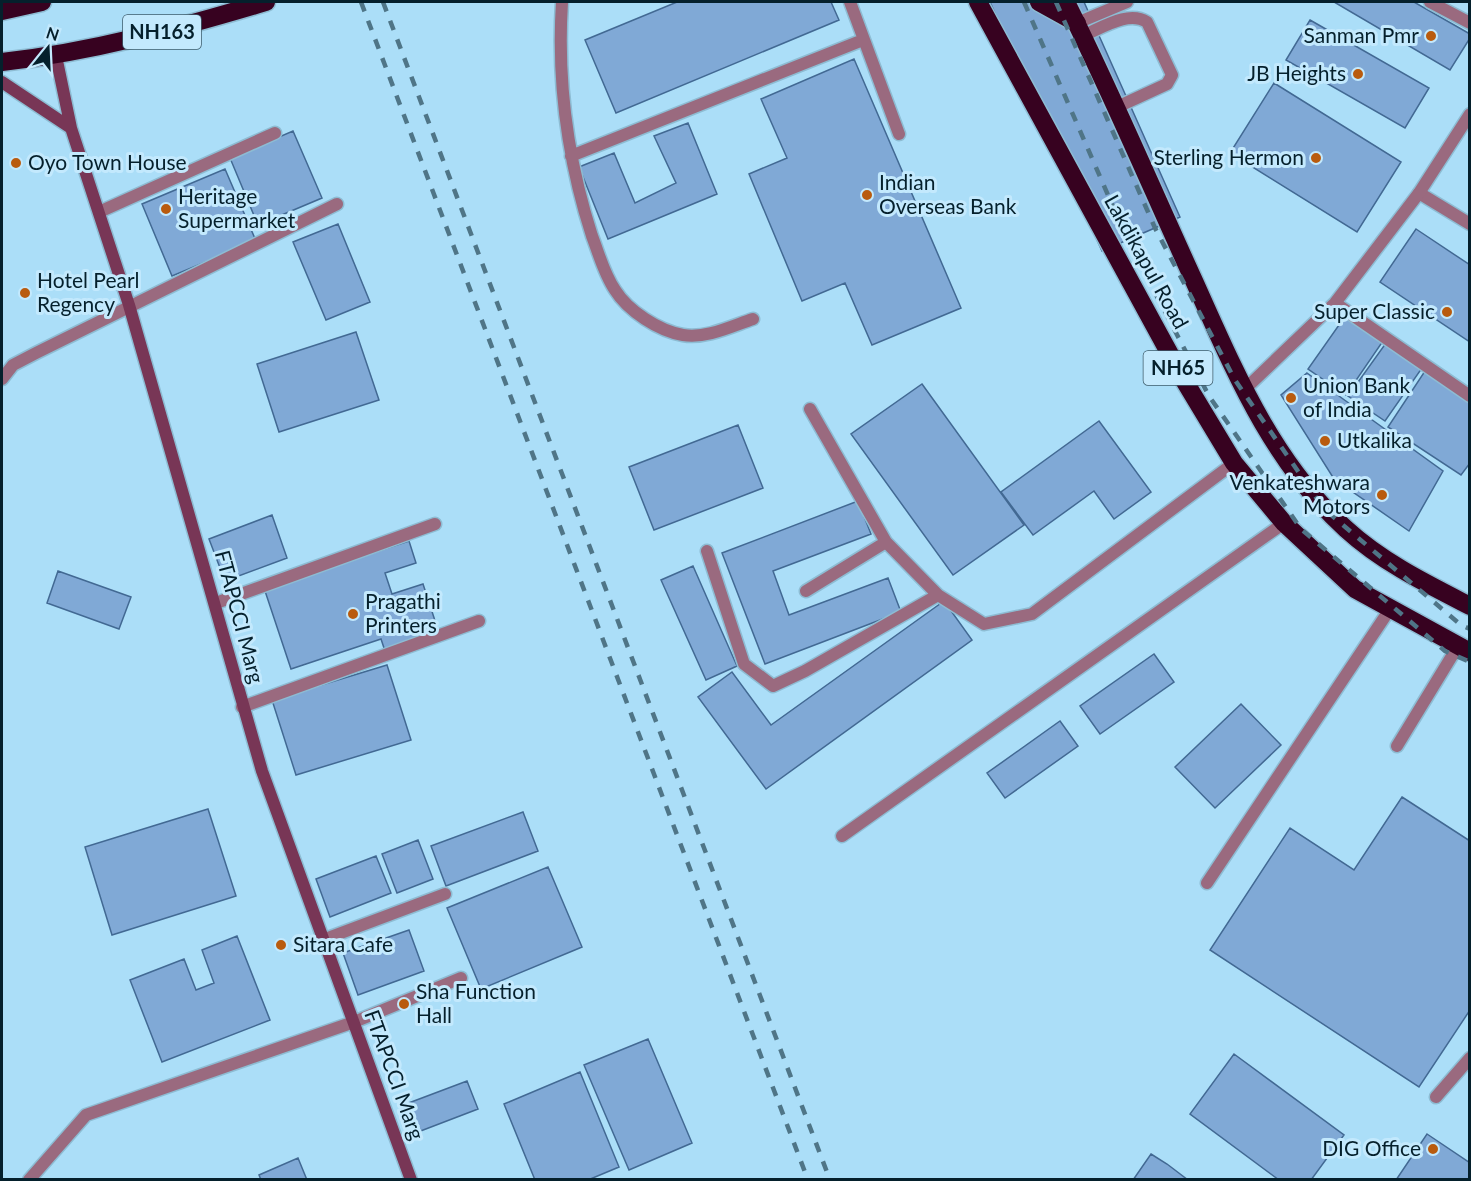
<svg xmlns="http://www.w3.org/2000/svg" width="1471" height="1181" font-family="Lato,sans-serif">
<rect width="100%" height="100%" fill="#abdef8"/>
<path fill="#80a9d6" stroke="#426993" stroke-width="1.5" d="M677,2H831L839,20L616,113L585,40Z
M990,2H1084L1180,217L1102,251Z
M1334,2H1414L1470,34V38L1450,70Z
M1310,20L1429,88L1405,128L1286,60Z
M854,59L961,308L872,345L845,283L802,301L749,174L787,158L761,99Z
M1274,83L1401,162L1357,232L1230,153Z
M688,123L717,194L608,239L579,167L614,153L635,203L676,183L654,136Z
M293,131L322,198L258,225L230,158Z
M225,169L256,241L172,276L142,204Z
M338,224L370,302L326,320L293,242Z
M1416,229L1470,265V342L1380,282Z
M1346,315L1383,341L1346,395L1308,369Z
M356,332L379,400L279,432L257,364Z
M1386,343L1422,368L1385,421L1348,396Z
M1425,371L1470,401V463L1461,475L1388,427Z
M1307,373L1443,471L1409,531L1334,479L1281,395Z
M922,384L1024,525L953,575L851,434Z
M1099,421L1151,492L1114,519L1094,491L1033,535L1001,492Z
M738,425L763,488L654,530L629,467Z
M858,501L871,534L773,571L789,615L888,578L901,612L765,664L722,553Z
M272,515L287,558L225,581L209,539Z
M409,541L416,563L385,573L392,594L423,584L439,633L385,651L381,639L291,669L264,588Z
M693,566L737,666L706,680L661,580Z
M58,571L131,597L119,629L47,603Z
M944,601L972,640L766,789L698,697L732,672L771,725Z
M1154,654L1174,682L1100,734L1080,706Z
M387,665L411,740L296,775L272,700Z
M1241,704L1281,745L1215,808L1175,767Z
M1060,721L1078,746L1005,798L987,773Z
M1402,797L1470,841V1010L1419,1087L1210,950L1290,828L1354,870Z
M208,809L236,896L112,935L85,847Z
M523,812L538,851L446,886L431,846Z
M418,840L433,879L397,893L382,854Z
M376,856L391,893L330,917L316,879Z
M548,867L582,947L481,989L447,908Z
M409,930L424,971L358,995L343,953Z
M237,936L270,1020L162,1062L130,980L184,959L196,990L214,983L202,950Z
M648,1039L692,1143L629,1170L584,1065Z
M1234,1054L1344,1135L1311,1180H1279L1190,1114Z
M580,1072L619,1167L588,1180H535L504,1104Z
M467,1081L478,1109L418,1132L406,1104Z
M1427,1134L1470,1163V1180H1396Z
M1151,1154L1167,1164L1188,1180H1133Z
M298,1158L307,1180H261L259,1175Z"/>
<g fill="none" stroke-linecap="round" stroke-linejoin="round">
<defs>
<path id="lane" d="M562,2C557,80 568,161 592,236C599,254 604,274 615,290C628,311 659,331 683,335C706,339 732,326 753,319
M850,2L899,134
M1077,23L1127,2
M1082,36C1102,28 1128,10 1147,22L1172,75L1167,84L1115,108
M571,156L863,40
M1419,193L1470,224
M810,409L886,542L938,595L984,624L1032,614L1234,463
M707,551L744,664L773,686L805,671L938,595
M806,591L886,542
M216,603L435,524
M242,707L479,621
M1397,746L1458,646
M842,836L1284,523
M1436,1097L1470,1058"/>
<path id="street" d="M1430,2L1470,23
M99,212L275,133
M1335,303L1470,396
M2,379L13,365L36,353L337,204
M1243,391L1335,303L1419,193L1470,114
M1207,883L1390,609
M325,939L445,894
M29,1180L86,1115L354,1022L461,978"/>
<path id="secondary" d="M56,56L71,128L129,305L262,771L411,1180
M2,82L71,128"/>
<path id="highway" d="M978,2L1184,380L1234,463L1284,523L1355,589L1470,652
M1039,2L1077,23
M1066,2C1112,94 1152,189 1195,283C1235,372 1272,462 1346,529C1382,562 1427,584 1470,606
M2,11L42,2
M2,62C92,52 179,28 266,2"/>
</defs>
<use href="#lane" stroke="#8dbcd3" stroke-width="15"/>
<use href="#street" stroke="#8dbcd3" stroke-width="15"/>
<use href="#secondary" stroke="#8dbcd3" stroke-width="15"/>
<use href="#highway" stroke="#8dbcd3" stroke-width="21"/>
<use href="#lane" stroke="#9a6a7f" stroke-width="12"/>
<use href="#street" stroke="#9a6a7f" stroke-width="12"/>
<use href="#secondary" stroke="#783656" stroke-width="12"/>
<use href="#highway" stroke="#370220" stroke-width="18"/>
<path stroke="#4f7587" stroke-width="4.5" stroke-dasharray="10 10" stroke-linecap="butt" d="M361,2L808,1180
M383,2L830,1180
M1024,2L1128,241L1209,396L1301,529L1445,651L1470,662
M1056,2L1155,228L1235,380L1324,509L1461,625L1470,629"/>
</g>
<g fill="#b95b0e" stroke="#c3e9fd" stroke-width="2">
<circle cx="1431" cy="36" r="6"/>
<circle cx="1358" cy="74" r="6"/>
<circle cx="1316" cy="158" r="6"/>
<circle cx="16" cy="163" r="6"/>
<circle cx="867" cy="195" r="6"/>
<circle cx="166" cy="209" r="6"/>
<circle cx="25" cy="293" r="6"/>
<circle cx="1447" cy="312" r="6"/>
<circle cx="1291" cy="398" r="6"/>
<circle cx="1325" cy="441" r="6"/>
<circle cx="1382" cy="495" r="6"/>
<circle cx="353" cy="614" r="6"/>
<circle cx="281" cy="945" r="6"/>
<circle cx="404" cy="1004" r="6"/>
<circle cx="1433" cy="1149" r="6"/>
</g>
<g text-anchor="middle" stroke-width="6" stroke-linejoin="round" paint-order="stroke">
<g fill="#c3e9fd" stroke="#3e5c6b" stroke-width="1.5">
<rect x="123" y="15" width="78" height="34" rx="4.5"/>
<rect x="1143.5" y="351" width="69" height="34" rx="4.5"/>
</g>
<g font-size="20" font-weight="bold" fill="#05202c">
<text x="162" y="39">NH163</text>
<text x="1178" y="375">NH65</text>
</g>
<g font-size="21" fill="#05202c" stroke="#c3e9fd" text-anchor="start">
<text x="1419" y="43" text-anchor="end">Sanman Pmr</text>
<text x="1346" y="81" text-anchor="end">JB Heights</text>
<text x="1304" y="165" text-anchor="end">Sterling Hermon</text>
<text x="28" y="170">Oyo Town House</text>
<text x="879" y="190">Indian<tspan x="879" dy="24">Overseas Bank</tspan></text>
<text x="178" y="204">Heritage<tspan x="178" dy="24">Supermarket</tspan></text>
<text x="37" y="288">Hotel Pearl<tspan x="37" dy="24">Regency</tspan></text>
<text x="1435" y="319" text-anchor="end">Super Classic</text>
<text x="1303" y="393">Union Bank<tspan x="1303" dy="24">of India</tspan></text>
<text x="1337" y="448">Utkalika</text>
<text x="1370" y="490" text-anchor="end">Venkateshwara<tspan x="1370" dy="24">Motors</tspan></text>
<text x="365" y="609">Pragathi<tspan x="365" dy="24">Printers</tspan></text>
<text x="293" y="952">Sitara Cafe</text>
<text x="416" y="999">Sha Function<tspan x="416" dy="24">Hall</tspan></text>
<text x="1421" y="1156" text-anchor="end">DIG Office</text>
</g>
<g font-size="21" fill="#05202c" stroke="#c3e9fd">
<text transform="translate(1146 262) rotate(61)" y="7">Lakdikapul Road</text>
<text transform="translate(239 617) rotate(75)" y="7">FTAPCCI Marg</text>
<text transform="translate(394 1075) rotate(70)" y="7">FTAPCCI Marg</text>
</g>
</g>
<rect width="1471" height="1181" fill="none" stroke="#05202c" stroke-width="6"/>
<g transform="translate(48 48) rotate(18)" stroke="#c3e9fd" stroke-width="4.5" paint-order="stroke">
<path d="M0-4.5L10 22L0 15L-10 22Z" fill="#05202c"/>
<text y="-9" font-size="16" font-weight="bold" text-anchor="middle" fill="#05202c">N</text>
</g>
</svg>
